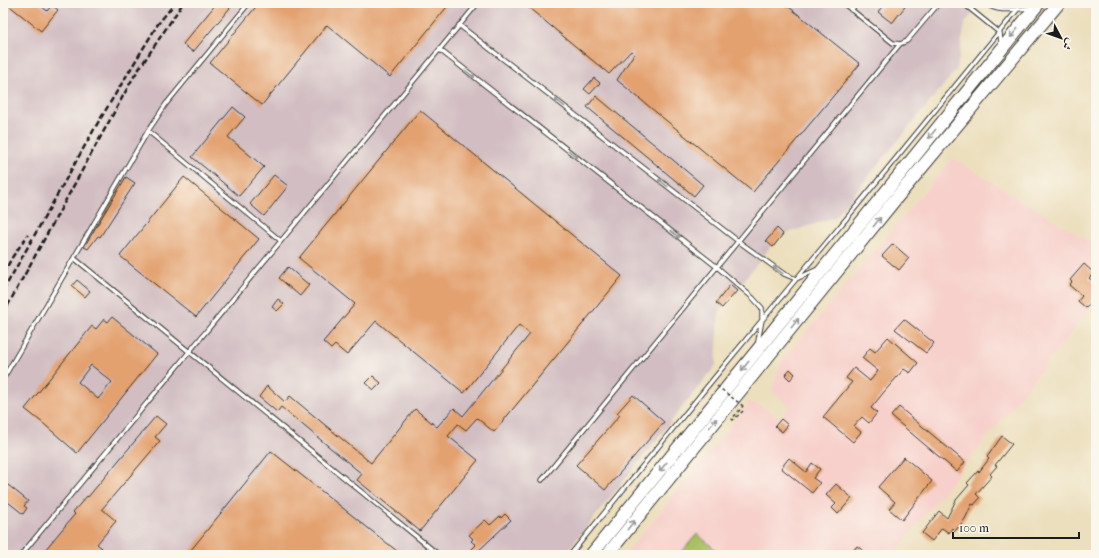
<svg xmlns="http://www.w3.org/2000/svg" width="1099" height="558" font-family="'IM FELL French Canon',Amiri,serif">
<rect width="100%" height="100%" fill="#fbf7ec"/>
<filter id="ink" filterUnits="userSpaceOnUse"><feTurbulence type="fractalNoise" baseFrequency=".025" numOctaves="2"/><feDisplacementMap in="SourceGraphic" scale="8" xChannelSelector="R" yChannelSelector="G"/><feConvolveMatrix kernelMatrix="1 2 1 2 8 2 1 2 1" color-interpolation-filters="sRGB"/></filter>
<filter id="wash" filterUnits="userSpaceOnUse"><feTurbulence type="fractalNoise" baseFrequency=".012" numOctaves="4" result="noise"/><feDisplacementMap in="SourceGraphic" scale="16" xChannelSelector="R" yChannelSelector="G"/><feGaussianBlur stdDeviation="0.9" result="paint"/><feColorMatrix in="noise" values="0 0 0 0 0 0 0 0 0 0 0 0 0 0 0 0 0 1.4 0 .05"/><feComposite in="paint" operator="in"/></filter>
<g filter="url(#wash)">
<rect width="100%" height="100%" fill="#ecdfbe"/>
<path fill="#f7d0cb" d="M953,158L1096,246V302L893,555H625L750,402L767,409L779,418L790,407L772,390L782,361Z"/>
<path fill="#d2bec2" d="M3,3H982L965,23L957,69L835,217L779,236L719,312L716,365L564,555H3Z"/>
<path fill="#a9bf63" stroke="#626e40" d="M697,534L722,555H679Z"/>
<g id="blocks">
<path fill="#e3a170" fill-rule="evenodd" d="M6,3H38L47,11L52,5L58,10L41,31Z
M217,3H234L193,52L183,44Z
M259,3H450L390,77L327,25L262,105L210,63Z
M523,3H784L860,64L753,192L617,80L634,54L631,51L609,74Z
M885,3H908L892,23L878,12Z
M594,78L600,83L590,94L584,89Z
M596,96L703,185L694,196L587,107Z
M233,107L245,117L228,137L264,167L239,196L192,157Z
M420,110L622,276L494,432L477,418L466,430L458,424L448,436L478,460L420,531L357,480L362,474L281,407L277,412L259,397L267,386L285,402L290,396L371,463L415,409L437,427L454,408L463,416L530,334L519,325L464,393L376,321L347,355L335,345L331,349L323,342L355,304L299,258Z
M274,175L288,186L264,216L250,204Z
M126,177L135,183L100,237L98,236L88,249L84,247Z
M184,177L259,239L196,317L120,256Z
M777,228L783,234L773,247L766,241Z
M893,244L909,258L899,270L882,256Z
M1084,264L1094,273L1089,278L1096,284V288L1093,292L1096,296L1086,308L1078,301L1082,296L1069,285L1072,282L1070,280Z
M288,267L309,285L300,296L279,278Z
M77,280L90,291L85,297L72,286Z
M730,285L737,291L722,308L716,303Z
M278,299L284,304L277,311L272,307Z
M112,317L157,354L77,453L44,424L25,409L92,326L96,329L104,319L108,322ZM91,365L112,382L98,399L78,382Z
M904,319L934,343L926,353L895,329Z
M888,337L918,363L910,373L904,369L884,392L871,408L877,413L869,423L862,417L854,426L861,432L853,442L823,417L852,382L846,378L854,368L870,381L878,371L862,358L870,348L875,352Z
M790,369L795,374L790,380L785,375Z
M373,376L381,383L374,390L366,383Z
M633,395L664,422L605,490L576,465L620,415L617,413Z
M899,407L965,462L957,472L891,416Z
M156,416L166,424L155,437L160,441L102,509L116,521L97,544L102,548L96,555H51L45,550L75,514L73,512L87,496L88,497Z
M781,419L788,425L782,432L775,426Z
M1002,436L1012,444L995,465L997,466L990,474L992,476L976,494L980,498L974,505L972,504L965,519L955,531L952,528L949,533L942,528L932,541L922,533L939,511L947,518L956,500L969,485L967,483L978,471L979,472L989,459L987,457Z
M271,451L402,555H187Z
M904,457L932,481L902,520L889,509L895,502L878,487Z
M789,458L806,472L812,463L820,469L813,478L820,483L812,493L781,468Z
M836,484L852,498L838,514L832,508L836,504L826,495Z
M8,485L28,501L24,506L27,508L23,514L3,498V491Z
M505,514L511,520L474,555L470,551L476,545L471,541L473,539L469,535L485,520L490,525L500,516L501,518Z
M857,546L869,555H850Z"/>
</g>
</g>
<g filter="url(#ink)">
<use href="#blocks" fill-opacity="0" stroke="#3b3934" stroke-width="1"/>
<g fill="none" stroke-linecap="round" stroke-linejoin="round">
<defs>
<path id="service" d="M843,3L893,43L900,44L907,41L939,3
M963,3L1000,33L1001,44
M985,3C998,13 1015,9 1031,8
M851,10L857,3
M459,25L738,241L784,274L796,279L818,269
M440,50L717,267L753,298L762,308V320L758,341
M148,131L281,241
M74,258L439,555
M3,379L148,131L166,104L249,3
M542,480L900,44
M21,555L478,3
M570,555L724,366L861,201L1018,9"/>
<path id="trunk" d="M591,555L1039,3
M607,555L898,196L1059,3"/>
</defs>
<use href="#service" stroke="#3b3934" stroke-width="5.5"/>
<use href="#trunk" stroke="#3b3934" stroke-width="14"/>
<path stroke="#3b3934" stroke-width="1.5" stroke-dasharray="3 3" stroke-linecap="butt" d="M743,411L733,420L732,419L743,406"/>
<use href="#service" stroke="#fff" stroke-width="3.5"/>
<use href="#trunk" stroke="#fff" stroke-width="12"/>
<path stroke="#1c1c1c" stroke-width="2.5" stroke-dasharray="6 3" stroke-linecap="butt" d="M3,274L13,256L28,235
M3,291L96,126L158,24L175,3
M3,314L133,78L183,3"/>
<path stroke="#3b3934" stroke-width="1.5" stroke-dasharray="3 3" stroke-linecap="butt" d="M717,386L743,406"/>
</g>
<defs><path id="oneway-shaft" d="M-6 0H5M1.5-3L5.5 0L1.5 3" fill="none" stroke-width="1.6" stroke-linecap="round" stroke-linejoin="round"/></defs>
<g stroke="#999">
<use href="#oneway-shaft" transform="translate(1014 33) rotate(129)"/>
<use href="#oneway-shaft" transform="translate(470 74) rotate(38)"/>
<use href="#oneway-shaft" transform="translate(560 103) rotate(-142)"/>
<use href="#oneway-shaft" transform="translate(932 134) rotate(129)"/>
<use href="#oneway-shaft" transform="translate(573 154) rotate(38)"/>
<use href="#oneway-shaft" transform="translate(663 183) rotate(-142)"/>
<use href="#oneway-shaft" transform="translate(877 222) rotate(-51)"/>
<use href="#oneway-shaft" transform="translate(675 234) rotate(38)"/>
<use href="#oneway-shaft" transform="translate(778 270) rotate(-143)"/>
<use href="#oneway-shaft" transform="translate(795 323) rotate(-51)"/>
<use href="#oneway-shaft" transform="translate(745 366) rotate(129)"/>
<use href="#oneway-shaft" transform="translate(713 423) rotate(-51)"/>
<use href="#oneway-shaft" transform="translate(663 467) rotate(129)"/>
<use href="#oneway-shaft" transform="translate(631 525) rotate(-51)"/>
</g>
</g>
<rect width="1099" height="558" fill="none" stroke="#fbf7ec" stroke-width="16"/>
<g transform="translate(1061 38) rotate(131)" stroke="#fbf7ec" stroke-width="3" paint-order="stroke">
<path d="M0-3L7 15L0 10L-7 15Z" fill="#1c1c1c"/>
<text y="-6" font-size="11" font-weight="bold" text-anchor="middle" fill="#1c1c1c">ش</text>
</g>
<path d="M953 532v6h126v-6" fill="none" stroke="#1c1c1c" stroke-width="2"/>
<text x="959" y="532" font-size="12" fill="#1c1c1c" stroke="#fbf7ec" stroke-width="3" paint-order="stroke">100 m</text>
</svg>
